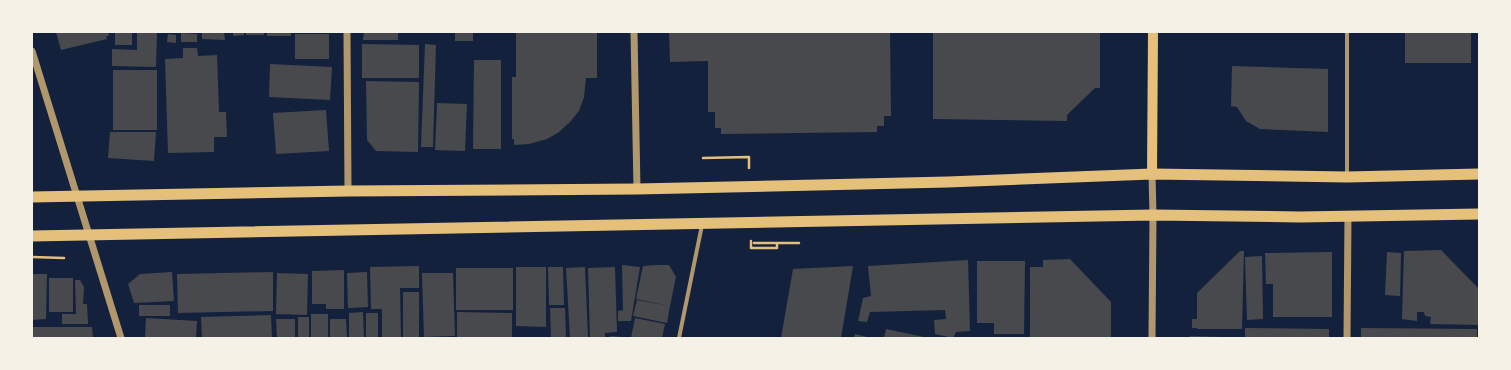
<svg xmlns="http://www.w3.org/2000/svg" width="1511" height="370" font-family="Quicksand,sans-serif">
<rect width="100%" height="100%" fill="#14213d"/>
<path fill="#48494c" d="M56,32H108L109,36H106L107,39L61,50Z
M115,32H132V45H115Z
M137,32H157L156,67L112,66V49L137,50Z
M202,32H224L225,40L202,39Z
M233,32H244V35L233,36Z
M246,32H264V35H246Z
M267,32H291V36H267Z
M364,32H398V40H363Z
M455,32H473V41H455Z
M516,32H597V78H586L584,97L579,111L570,122L559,132L547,139L529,144L514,145V139H512V77H516Z
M669,32H890L891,116H884V126H877V132L721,134V128H715V112H708V61L670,62Z
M933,32H1100V88H1095L1067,115V121L933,119Z
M1405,32H1471V63H1405Z
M181,33L197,34V42H181Z
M168,34L176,35V43L167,42Z
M295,34H329V59H295Z
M362,44L419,45V78H362Z
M425,44L436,45L433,147H421Z
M183,48H197L198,56L217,55L219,112H226L227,137H214V152L168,153L165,59L183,58Z
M474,60H501V149H473Z
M270,64L332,67L330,100L269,97Z
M1232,66L1328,69V132L1260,129L1246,121L1237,107L1231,106Z
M113,70H157V130H113Z
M366,81L419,82L418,152L376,151L367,140Z
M437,103L467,104L465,151L435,150Z
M326,110L329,151L276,154L273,113Z
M110,132H156L154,161L108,158Z
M1441,250L1478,288V325L1430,324L1431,317L1425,316L1424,312H1417V321L1402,319L1404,251Z
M1240,251H1244L1242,329H1197V328H1192V319H1197V293Z
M1332,252V317H1273V284H1266L1265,253Z
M1387,252L1401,253L1400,296L1385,295Z
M1262,256L1263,319L1247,320L1245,257Z
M1070,259L1111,302V338H1030V267H1043V260Z
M968,260L970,331L956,332L953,338L935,334L934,320L946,319L945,310L870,312L867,322L858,321L863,298L871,296L868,266Z
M977,261H1025L1024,334H994V323H977Z
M622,265L640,267L631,321H618V311L623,310Z
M657,265H669L676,277L670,306L636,299L643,266Z
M419,266V288H400L401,338H382V309H371L370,267Z
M853,266L841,338H781L793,269Z
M516,267H546V327L516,326Z
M548,267H563L564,305H549Z
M585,267L588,338H570L566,268Z
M615,267L617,332L605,333V338H590L588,268Z
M456,268H513V310H456Z
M344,270V309H326V304H312V271Z
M172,272L174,301L134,303L128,284L140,274Z
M273,272V311L178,313L177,274Z
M367,272L368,307L348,308L347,273Z
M277,273L308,274L307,315L276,314Z
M422,273H453L455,336L424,337Z
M32,274H47L46,319L32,320Z
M49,278H73V312H49Z
M75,280H80L84,287L83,304H87L88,324H62V314H76Z
M403,292H419V338H403Z
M637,300L670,306L667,323L633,316Z
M139,305H170V316H139Z
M550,308H565L566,338H551Z
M363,312L364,338H349V313Z
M457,312L512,313V338H457Z
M366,313H378V338H366Z
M311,314H328V338H311Z
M271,315L272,338H202L201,317Z
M298,317H309V338H298Z
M146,318L197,321L196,338H145Z
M635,318L665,324L662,338H631Z
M276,319H295V338H277Z
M330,319H346L347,338H330Z
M32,327H92L93,338H32Z
M1245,328L1329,329V338H1245Z
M1361,328L1477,329V338H1361Z
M886,329L924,337V338H884Z
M855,334L867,337V338H854Z
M610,336L623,337L622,338H610Z
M1190,336L1224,337V338H1190Z"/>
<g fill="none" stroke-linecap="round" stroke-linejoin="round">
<path stroke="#e5c07b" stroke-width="2.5" d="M703,158L749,157V168
M751,241V248H777V243
M754,243H799
M32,257L64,258"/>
<path stroke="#b1986c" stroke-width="4" d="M1347,176V32
M679,338L702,225"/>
<path stroke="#b1986c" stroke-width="7" d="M347,32L348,191
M634,32L637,189
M32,51L121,338
M1152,174L1153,215L1152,338
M1347,338L1348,216"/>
<path stroke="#e5c07b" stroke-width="10" d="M1152,174L1153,32"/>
<path stroke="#e5c07b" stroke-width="11" d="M32,197L348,191L637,189L948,182L1152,174L1347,177L1479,174
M32,236L1153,215L1300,217L1479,214"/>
</g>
<rect width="1511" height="370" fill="none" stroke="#f6f1e7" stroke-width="66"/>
</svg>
